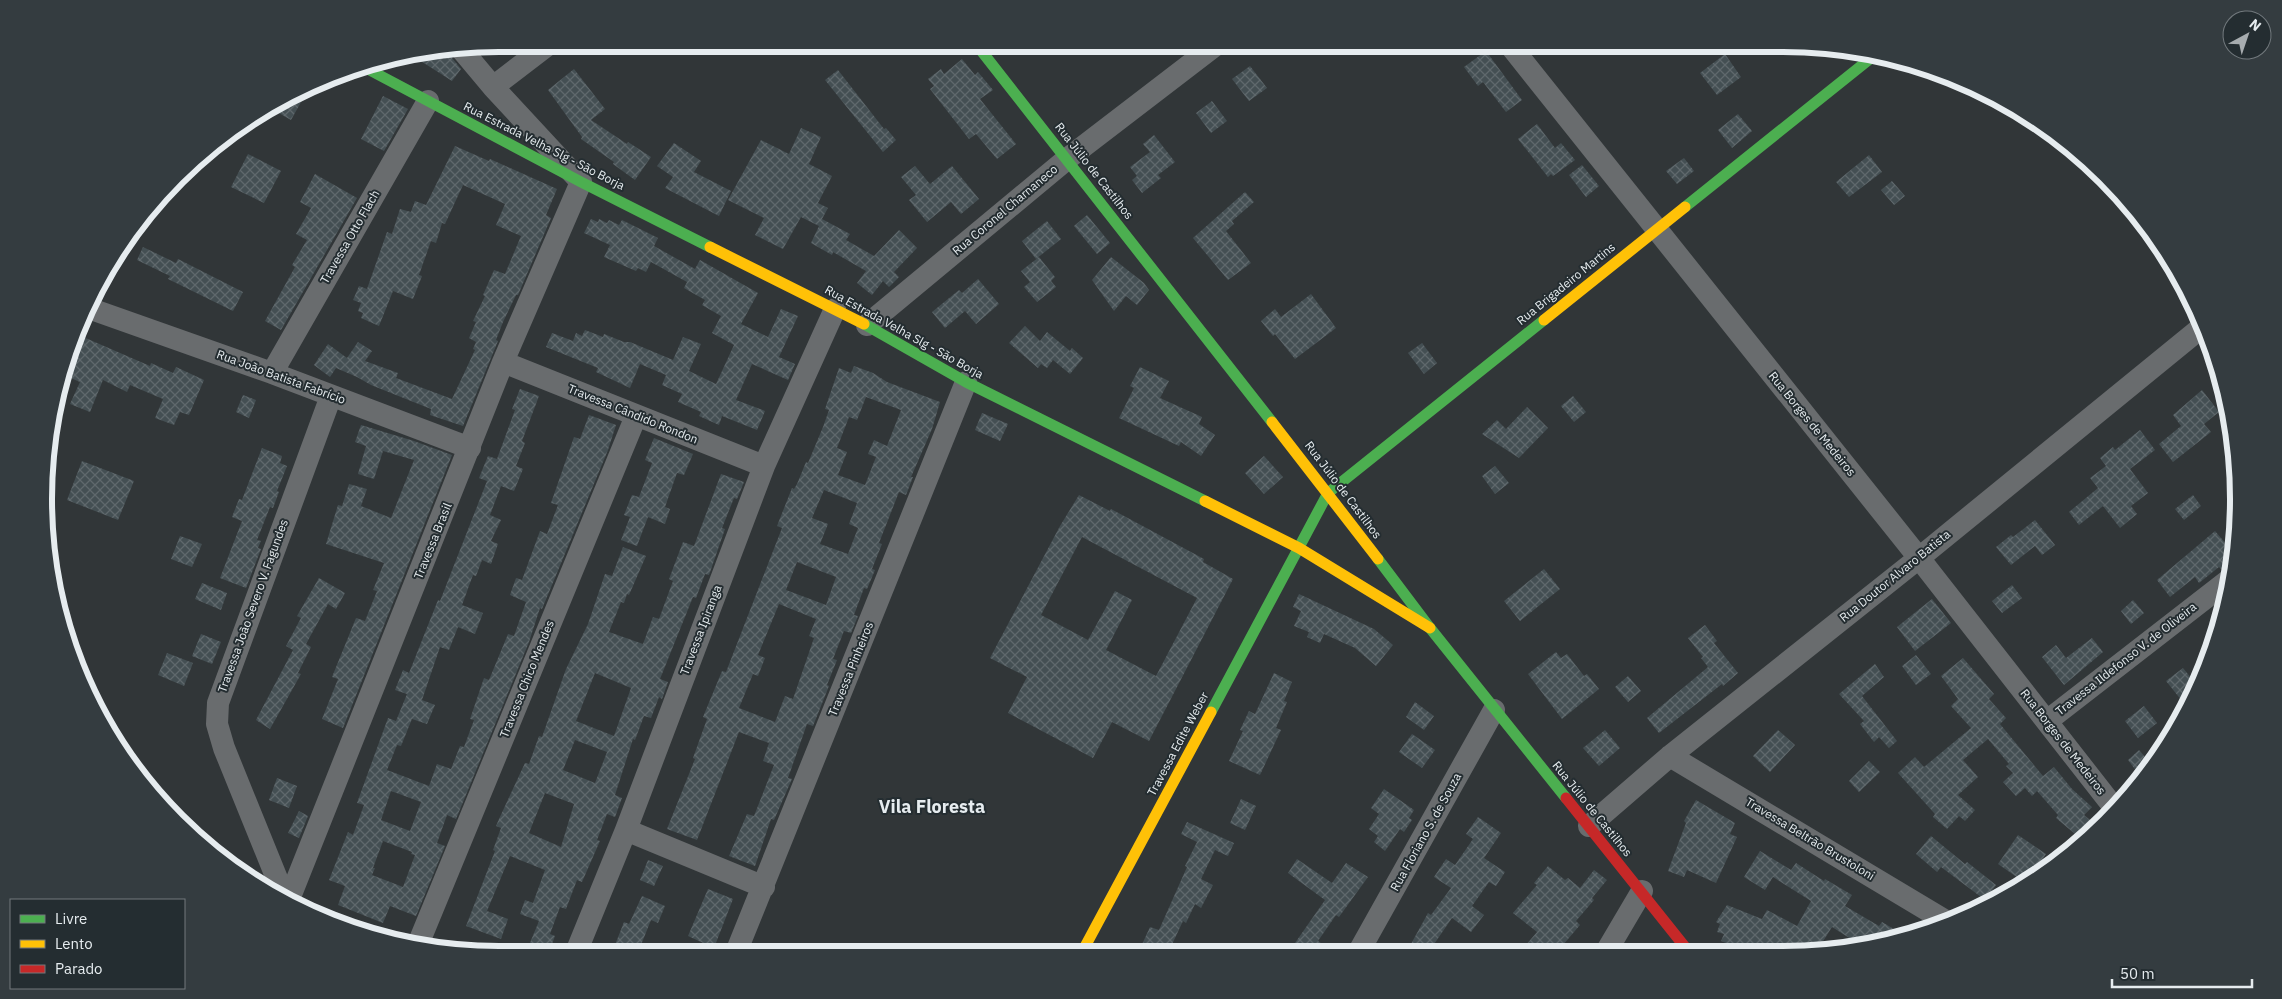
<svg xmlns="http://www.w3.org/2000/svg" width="2282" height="999" font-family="'IBM Plex Sans',sans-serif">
<defs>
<pattern id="building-cross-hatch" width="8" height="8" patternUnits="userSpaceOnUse" patternTransform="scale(1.25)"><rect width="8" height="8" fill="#444f53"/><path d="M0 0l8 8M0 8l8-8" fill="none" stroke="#5f686c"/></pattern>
</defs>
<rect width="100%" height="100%" fill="#313638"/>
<path fill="url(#building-cross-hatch)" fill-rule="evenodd" d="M1486,51L1522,100L1506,112L1483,82L1478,86L1464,67Z
M448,53L461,69L452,81L416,58L436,54L444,59Z
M1725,54L1741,77L1717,95L1700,73Z
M962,59L975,75L978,72L993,90L980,99L1016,144L997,159L976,134L969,139L930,89L934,86L928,79L941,69L944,74Z
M1250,66L1267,88L1249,101L1232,79Z
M574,69L605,109L591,120L627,144L628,142L651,157L635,180L613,164L614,162L581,139L582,137L548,90Z
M838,70L884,129L886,128L896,140L883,152L825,80Z
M309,88L291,120L268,107L272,105Z
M383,96L408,109L384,151L361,139Z
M1212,101L1227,121L1211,133L1196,113Z
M1738,114L1752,131L1732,148L1718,130Z
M1537,124L1555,148L1561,143L1575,160L1553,176L1551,174L1548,177L1518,139Z
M801,128L821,137L809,164L832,176L818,203L828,208L822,219L850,234L846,240L874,256L899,230L917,248L894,272L899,277L889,287L883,281L872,295L857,283L866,271L833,252L832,255L811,243L819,226L801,217L783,249L755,235L764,218L728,200L761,140L789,154Z
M1154,135L1175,162L1158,175L1161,178L1142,193L1132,180L1137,176L1130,167L1150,152L1143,144Z
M674,143L701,161L694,172L731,191L719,216L665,188L673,177L657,166Z
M455,146L489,161L490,159L557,189L546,215L551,218L518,295H516L503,322L496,340L498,341L463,426L430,415L431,409L371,385L357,377L336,368L330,377L314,365L328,344L347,358L358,342L372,351L365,361L398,373L396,378L452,399L475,350L473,349L476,342L469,338L476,322L473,321L485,296L483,295L494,270L505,274L521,236L496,225L505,204L463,185L445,224L442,223L436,243L431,241L419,275L422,276L413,299L393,291L379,326L361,318L363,313L358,311L361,303L353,300L359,286L367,289L387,232L392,234L400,209L411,212L415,201L426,205Z
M248,154L281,171L264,203L231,187Z
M1869,155L1882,172L1849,197L1836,182Z
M1684,158L1694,171L1677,184L1666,171Z
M1582,165L1599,186L1586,197L1569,175Z
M915,166L930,184L952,166L979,199L961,214L951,202L927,222L909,200L916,195L901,177Z
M315,174L357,198L281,330L265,321L295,267L292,265L307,240L296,234L311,208L300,202Z
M1892,181L1905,196L1894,205L1881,190Z
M1245,192L1254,202L1232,221L1234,224L1226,231L1251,263L1228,280L1193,238Z
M1087,215L1110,243L1097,254L1074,226Z
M591,219L598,222L599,219L607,223L609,220L619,225L622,220L658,238L654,246L695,269L700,260L758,293L741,324L768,337L781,309L798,316L779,357L795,364L788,380L752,364L736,400L765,411L757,430L722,416L719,425L699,416L701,412L678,402L682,394L662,385L666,375L640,364L630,388L596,372L598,368L546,347L552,333L573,341L576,333L582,336L585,330L603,337L604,334L624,342H630L673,360L683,337L701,344L689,371L716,384L734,345L712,333L721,316L702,305L705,300L684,288L687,282L651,262L646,272L638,268L636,271L604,257L610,245L584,233Z
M1047,221L1061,239L1036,259L1022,241Z
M143,247L176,263L178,259L243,292L233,311L168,279L170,276L137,260Z
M1039,257L1055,277L1051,281L1056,287L1037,302L1024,287L1030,282L1021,271Z
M1111,257L1144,283L1149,290L1137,305L1126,296L1114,311L1092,280Z
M978,279L999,304L976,324L965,311L945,328L932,312L959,290L962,293Z
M1311,294L1336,328L1295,359L1275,334L1273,336L1261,321L1275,309L1281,317Z
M1025,326L1040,341L1047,332L1070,351L1072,348L1083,358L1070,374L1053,360L1047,368L1041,364L1038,368L1009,343Z
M81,336L150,366L151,363L173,373L176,367L204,380L189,415L180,412L174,425L155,418L163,399L130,385L127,392L103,380L90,412L70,404L80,382L66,376Z
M1422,343L1437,363L1424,374L1408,353Z
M854,366L873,373L887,382L940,402L932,429L911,477H913L906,495L899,492L879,543L882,544L872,569L875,570L867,589L864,588L854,615L858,616L851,633L844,631L833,659L837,660L827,685L829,686L813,726L807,724L788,778L792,779L774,820L771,819L755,866L729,856L747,814L754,816L774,765L763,761L769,743L739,732L697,840L667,829L695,759L693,758L707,719L703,717L722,671L726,672L782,528L777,526L792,488L794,489L797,484L806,462L808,463L823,427L829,410L825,409L839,368L851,373ZM866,397L901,410L887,446L874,440L868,454L876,457L865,485L838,475L847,452L837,448L849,417L857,420ZM824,490L857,503L849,524L858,528L848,554L820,544L828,524L812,518ZM797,562L836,577L826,605L786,590ZM779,604L816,619L809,636L814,638L793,699L785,696L775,722L739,708L753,674L758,676L765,658L758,655Z
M1140,367L1169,381L1160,398L1202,417L1199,424L1215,435L1201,456L1181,442L1179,446L1119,418L1134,388L1130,386Z
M520,389L539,396L522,441L525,443L516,466L523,469L514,491L501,486L490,515L501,520L491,541L498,544L491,564L482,560L476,576L473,575L462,605L483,613L475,634L458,627L449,650L440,647L422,700L435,705L427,724L412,719L401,746L397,745L387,770L429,786L437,764L451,769L460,746L464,747L474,720L470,719L484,678L489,680L508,634L514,636L526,602L510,595L516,578L522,580L540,531L547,534L558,505L551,503L574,437L580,439L589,415L616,425L608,450L542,609L540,608L529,642L456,819L447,815L437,843L445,846L416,916L390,906L383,923L338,905L345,886L329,880L348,832L353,835L364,805L357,803L388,718L396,721L407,694L395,690L403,670L409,673L438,600L440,601L487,481L479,478L488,456L497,459L515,410L512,409ZM391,791L421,802L410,831L381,820ZM383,841L412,852L411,854L415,855L403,887L372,875L375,868H373Z
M2202,390L2219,412L2204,424L2211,432L2173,462L2159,444L2181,426L2173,415Z
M243,395L256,400L249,418L236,412Z
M1573,396L1586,412L1574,422L1561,406Z
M1527,407L1548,428L1519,458L1482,434L1497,420L1506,429Z
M982,413L1008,424L1000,441L975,430Z
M361,425L414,441L452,455L343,728L322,719L338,679L332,677L356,618L365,621L377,591L373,590L384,563L326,544L338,505L342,506L349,484L367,489L361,506L391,518L414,460L383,451L374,479L358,474L366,446L355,442Z
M2140,430L2155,450L2130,469L2148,493L2131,506L2137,514L2120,528L2103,506L2079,525L2069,512L2098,488L2090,478L2106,466L2100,458L2113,447L2115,450Z
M654,438L693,454L684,475L677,473L665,507L670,509L665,524L648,517L637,546L621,540L630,517L624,515L632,495L639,497L652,463L645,460Z
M262,448L282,456L280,463L287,466L277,491L279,492L273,508L270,507L257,540L261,541L258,548L261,549L246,588L220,578L242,521L232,517L239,499L242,500Z
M1264,456L1283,477L1264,494L1245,473Z
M82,461L134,481L118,520L67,500Z
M1495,466L1509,483L1495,494L1482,476Z
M721,474L744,482L737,499L734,498L722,528L725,529L709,575L705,574L696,598L693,597L660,679L668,682L662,699L659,697L651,718L644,716L635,740L633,739L615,795L622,798L615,817L607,814L597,840L600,841L582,882L577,880L566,909L560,907L550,934L555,936L549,952L545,950L542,955L527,950L539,921L520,914L525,900L533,903L545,870L510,856L487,911L508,919L501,939L466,926L495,851L493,850L501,828L496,826L499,819L525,763L529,764L539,736L542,737L566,669L588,624L605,574L612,576L623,547L646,556L629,595L627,594L624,603L621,602L609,632L643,644L653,617L659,619L673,581L669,579L683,542L694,546ZM595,673L631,688L614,736L576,721ZM575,740L607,752L595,783L563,770ZM545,793L574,804L561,847L529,833Z
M1079,495L1110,511L1111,509L1204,559L1203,562L1233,579L1149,741L1112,722L1093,758L1008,713L1027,677L990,658L1060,526ZM1082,537L1197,598L1156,676L1106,650L1132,600L1115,591L1088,640L1041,615Z
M2193,495L2201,506L2184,520L2175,509Z
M2035,520L2055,545L2042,555L2035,546L2011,565L1996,547L2011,535L2013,537Z
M2215,531L2227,545L2235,538L2233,563L2221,569L2219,567L2199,583L2195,577L2170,597L2157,580Z
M180,536L202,544L192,567L171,559Z
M1544,569L1560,589L1520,621L1504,601Z
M319,578L345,593L336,609L328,604L306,644L311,647L298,673L301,674L270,729L256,720L293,650L286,646L301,618L297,616Z
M202,583L227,593L221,610L195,599Z
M2012,585L2022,598L2002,613L1992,601Z
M1299,594L1374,629L1393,645L1376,666L1355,648L1324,634L1320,643L1307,637L1309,632L1294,626L1301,611L1293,607Z
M1932,599L1951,623L1915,651L1897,627Z
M2133,600L2144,613L2131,624L2121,611Z
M1705,625L1717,641L1714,643L1738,673L1723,686L1722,684L1659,733L1647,718L1708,667L1701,658L1703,657L1688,638Z
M201,634L221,642L212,664L192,656Z
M2092,638L2103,652L2064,685L2042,657L2056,645L2066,658Z
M1556,652L1561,658L1567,654L1584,676L1587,674L1599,689L1562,719L1528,674Z
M167,653L193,663L184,686L158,675Z
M1916,655L1931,674L1916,685L1902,666Z
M1963,658L1994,694L1989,699L2006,718L2000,724L2043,776L2054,767L2072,789L2092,807L2084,815L2095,824L2081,839L2056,818L2058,815L2037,791L2032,796L2025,788L2016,796L2003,782L2013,773L2006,766L2009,764L1988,739L1963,760L1978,777L1958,795L1975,810L1965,821L1959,816L1947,829L1933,817L1935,814L1898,773L1915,757L1924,767L1971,728L1951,706L1958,699L1941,676Z
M1875,664L1884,677L1862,696L1897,741L1889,748L1879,737L1874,742L1860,724L1864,721L1839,694Z
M2183,668L2196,684L2190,694L2182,701L2166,681Z
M1274,673L1292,682L1284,701L1287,702L1276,728L1281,730L1260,775L1229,761L1243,731L1240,730L1249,711L1255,714Z
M1628,676L1641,691L1628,702L1615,687Z
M1415,702L1434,716L1424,730L1406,717Z
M2144,706L2157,723L2138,738L2125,721Z
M1605,730L1620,748L1599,766L1583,748Z
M1778,730L1795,745L1770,772L1753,756Z
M1412,734L1435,750L1422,768L1399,752Z
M2139,750L2151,764L2140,776L2128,760Z
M1869,761L1880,772L1859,792L1849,781Z
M277,778L297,786L289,808L269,800Z
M1384,789L1414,810L1409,818L1412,820L1404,832L1400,829L1385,851L1374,842L1378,836L1369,829L1379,814L1371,808Z
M1241,799L1256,806L1245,830L1230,823Z
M1696,800L1735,823L1730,834L1737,837L1716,883L1687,870L1684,877L1668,871L1686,823L1684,821Z
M299,811L308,816L299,838L288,833Z
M1478,817L1501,833L1484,858L1505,872L1496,886L1489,882L1472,906L1484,915L1471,932L1452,918L1428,953H1406L1428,913L1431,915L1451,888L1434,877L1446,859L1455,865L1473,839L1466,834Z
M1187,822L1234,843L1228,856L1215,850L1201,879L1213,885L1201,908L1195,904L1186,923L1183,921L1168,953H1138L1150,927L1159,930L1187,867L1185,866L1197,842L1181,834Z
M2018,835L2046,854L2029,879L2024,882L1998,864Z
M1931,836L1965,864L1967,862L1996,885L1985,900L1941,867L1937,872L1916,854Z
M1760,851L1791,870L1796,863L1824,881L1825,879L1852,895L1845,906L1879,926L1882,922L1904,935L1862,946L1832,927L1817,951L1751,952L1737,944L1736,947L1721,941L1724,934L1717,932L1720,924L1716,922L1727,905L1762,919L1767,910L1797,926L1811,901L1773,877L1765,890L1744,877Z
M1297,859L1332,883L1346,863L1368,877L1339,917L1336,915L1318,941L1335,953H1288L1325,900L1288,873Z
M648,860L663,866L654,886L640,880Z
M1548,866L1565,880L1568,878L1580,888L1594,870L1607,880L1592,898L1594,900L1576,921L1580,925L1557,952H1520L1537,932L1513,913L1537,885L1534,883Z
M708,889L733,899L714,948L688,936Z
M642,896L665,906L658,923L651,920L637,955H611L624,922L629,924Z"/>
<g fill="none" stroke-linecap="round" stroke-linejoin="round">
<path stroke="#696c6e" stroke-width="22" d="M1509,44L1919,558L2112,805
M493,87L549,44
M91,309L272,373L470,448
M867,325L1067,159L1217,44
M503,362L764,466
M272,373L428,101
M2047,721L2230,579
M1670,756L1949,923
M1589,826L1670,756L1919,558L2202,327
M626,830L764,887
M286,901L224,748L217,724L218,703L331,396
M288,902L503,362L581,182L493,87L462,50
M419,942L636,416
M1606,952L1642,891
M1358,953L1494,710
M575,955L626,830L764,466L835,309
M735,955L966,382"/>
<path stroke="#4caf50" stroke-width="11" d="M976,44L1272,422
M362,66L581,182L710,247
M1685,207L1871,58
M864,324L966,382L1205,501
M1378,559L1430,628L1566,798
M1211,712L1328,493L1544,320"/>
<path stroke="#ffc107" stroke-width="11" d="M710,247L864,324
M1544,320L1685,207
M1272,422L1378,559
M1205,501L1299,548L1430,628
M1081,954L1211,712"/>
<path stroke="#c62828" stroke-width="11" d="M1566,798L1689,952"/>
</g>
<g text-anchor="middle" stroke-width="4" stroke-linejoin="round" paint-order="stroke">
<g font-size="12" fill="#e6ecef" stroke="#242d31">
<text transform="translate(544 146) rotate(27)" y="4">Rua Estrada Velha Slg - São Borja</text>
<text transform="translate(1094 171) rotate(52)" y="4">Rua Júlio de Castilhos</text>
<text transform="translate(1005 210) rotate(-40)" y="4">Rua Coronel Charnaneco</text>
<text transform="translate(350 237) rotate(-60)" y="4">Travessa Otto Flach</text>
<text transform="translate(1566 284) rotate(-39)" y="4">Rua Brigadeiro Martins</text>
<text transform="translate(904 332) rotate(29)" y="4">Rua Estrada Velha Slg - São Borja</text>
<text transform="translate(281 377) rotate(20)" y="4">Rua João Batista Fabrício</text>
<text transform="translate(633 414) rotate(22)" y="4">Travessa Cândido Rondon</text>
<text transform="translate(1812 424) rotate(51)" y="4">Rua Borges de Medeiros</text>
<text transform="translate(1343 490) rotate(53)" y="4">Rua Júlio de Castilhos</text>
<text transform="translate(433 541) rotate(-68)" y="4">Travessa Brasil</text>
<text transform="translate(1895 576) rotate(-39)" y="4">Rua Doutor Alvaro Batista</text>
<text transform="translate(253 606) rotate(-70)" y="4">Travessa João Severo V. Fagundes</text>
<text transform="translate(701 630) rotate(-69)" y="4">Travessa Ipiranga</text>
<text transform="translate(2126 659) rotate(-38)" y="4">Travessa Ildefonso V. de Oliveira</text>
<text transform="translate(851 669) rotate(-68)" y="4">Travessa Pinheiros</text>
<text transform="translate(527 679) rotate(-68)" y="4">Travessa Chico Mendes</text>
<text transform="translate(2063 742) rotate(52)" y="4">Rua Borges de Medeiros</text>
<text transform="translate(1178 744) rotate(-62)" y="4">Travessa Edite Weber</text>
<text transform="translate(1592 809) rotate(51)" y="4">Rua Júlio de Castilhos</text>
<text transform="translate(1426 832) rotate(-61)" y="4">Rua Floriano S. de Souza</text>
<text transform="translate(1810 839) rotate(31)" y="4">Travessa Beltrão Brustoloni</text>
</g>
<g font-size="18" font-weight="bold" fill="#e6ecef" stroke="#242d31">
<text x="932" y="813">Vila Floresta</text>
</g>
</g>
<path d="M0 0H2282V999H0ZM499 52H1783A447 447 0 0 1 2230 499V499A447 447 0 0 1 1783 946H499A447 447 0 0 1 52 499V499A447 447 0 0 1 499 52Z" fill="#343c40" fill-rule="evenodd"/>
<path fill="none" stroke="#e6ecef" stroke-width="6" d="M499 52H1783A447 447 0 0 1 2230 499V499A447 447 0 0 1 1783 946H499A447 447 0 0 1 52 499V499A447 447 0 0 1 499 52Z"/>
<rect x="10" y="899" width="175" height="90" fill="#242d31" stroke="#72797d"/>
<rect x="20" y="915" width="25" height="8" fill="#4caf50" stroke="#72797d"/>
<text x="55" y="924" font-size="15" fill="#e6ecef">Livre</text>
<rect x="20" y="940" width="25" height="8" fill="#ffc107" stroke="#72797d"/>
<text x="55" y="949" font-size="15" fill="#e6ecef">Lento</text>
<rect x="20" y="965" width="25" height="8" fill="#c62828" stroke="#72797d"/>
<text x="55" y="974" font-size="15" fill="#e6ecef">Parado</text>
<g transform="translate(2247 35) rotate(40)"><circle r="24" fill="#242d31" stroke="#72797d"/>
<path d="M0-4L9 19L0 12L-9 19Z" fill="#a7acaf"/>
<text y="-8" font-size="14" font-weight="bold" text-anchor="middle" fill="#e6ecef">N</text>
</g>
<path d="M2112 979v8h140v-8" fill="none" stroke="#e6ecef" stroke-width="2.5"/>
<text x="2120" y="979" font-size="15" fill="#e6ecef" stroke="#242d31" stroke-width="4" paint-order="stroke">50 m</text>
</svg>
